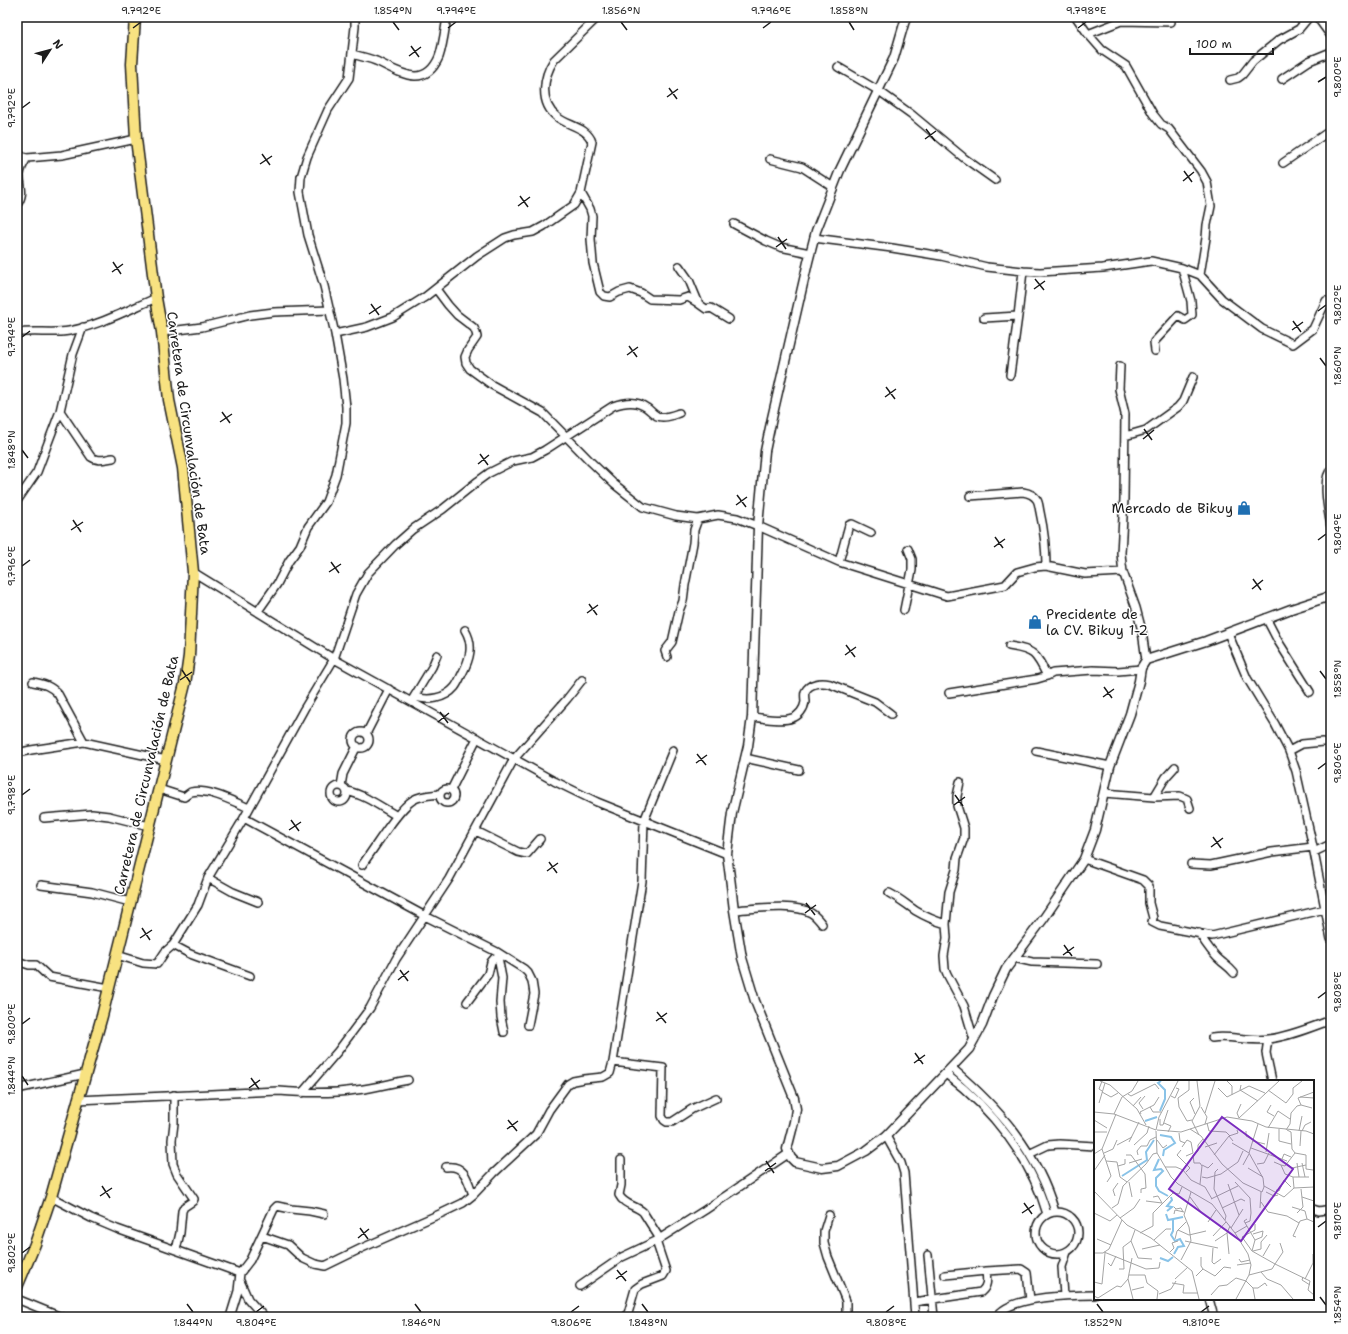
<svg xmlns="http://www.w3.org/2000/svg" width="1348" height="1334" font-family="'Shantell Sans',sans-serif">
<rect width="100%" height="100%" fill="#fff"/>
<filter id="ink" filterUnits="userSpaceOnUse"><feTurbulence type="fractalNoise" baseFrequency=".025" numOctaves="2"/><feDisplacementMap in="SourceGraphic" scale="8" xChannelSelector="R" yChannelSelector="G"/><feConvolveMatrix kernelMatrix="1 2 1 2 8 2 1 2 1" color-interpolation-filters="sRGB"/></filter>
<g filter="url(#ink)">
<g fill="none" stroke-linecap="round" stroke-linejoin="round">
<defs>
<path id="minor" d="M1076,17L1088,34L1102,50L1126,66L1153,114L1161,124L1169,129L1201,171L1207,182L1211,206L1207,225L1206,238L1200,275
M1317,17L1331,36
M1088,34L1121,21L1171,22
M352,54C360,56 368,58 376,61C398,71 424,91 439,57C443,46 445,29 447,17
M838,67L879,91L911,114L964,158L995,180
M1282,79L1309,61L1331,52
M1230,80L1238,78L1242,75L1253,61L1279,40L1299,29L1309,17
M17,152L23,157L27,158L62,155L136,139
M770,159L802,167L833,187
M1283,163L1331,130
M581,193L590,209L592,216L591,239L593,263L600,292L604,296L610,297L619,292L630,289L641,293L650,299L679,300L688,297L698,303
M17,205C25,193 20,188 20,176C20,169 24,163 27,158
M734,224L766,241L780,247L810,253
M814,238L892,248L941,256L987,267L1023,271L1040,272L1103,268L1151,261L1182,268L1191,301L1192,315L1185,320L1178,316L1154,342L1155,351
M679,266L689,280L699,304L706,309L711,308L729,319
M1182,268L1200,275L1222,299L1262,329L1293,344L1313,329L1326,301
M436,289L448,305L457,315L474,328L476,333L477,337L468,350L465,357L466,363L470,369L492,385L543,413L591,462L614,484L643,507L676,516L698,519L718,515L737,518L758,526L839,562L947,596L1005,585L1017,572L1035,567L1046,566L1085,574L1123,572
M984,318L1018,316
M162,332L202,327L250,315L274,312L330,310
M17,333C34,330 52,334 69,331C100,325 128,310 156,298
M335,334L367,327L393,317L425,297L477,256L505,238L514,235L533,232L544,226L574,205L581,193L592,142C587,127 568,126 557,117C539,103 543,77 554,60L598,17
M1120,366L1119,389L1125,414L1124,499L1121,553L1122,564L1123,572L1136,608L1142,631L1146,660
M1010,375L1018,316L1023,271
M60,411L91,457C98,462 105,459 113,458
M1125,436L1146,430L1178,407L1183,401L1193,377
M1331,470C1321,478 1329,515 1331,527
M970,496L1023,492C1029,493 1034,495 1037,500C1039,503 1039,508 1040,512C1044,530 1046,548 1046,566
M17,501L37,472L60,411L73,354L83,327
M839,562L849,525L852,524L871,533
M193,572L334,659L554,781L597,802L727,854
M904,610L912,570V559L908,549
M258,611L277,584L289,561L300,546L308,527L326,502L336,475L346,423V407L343,379L335,334L324,286L308,235L300,192L301,177L307,157L328,110L349,78L355,27V17
M1266,618L1278,641L1310,692
M1228,633L1247,678L1275,724L1289,751L1296,771L1313,847L1331,939
M1009,646C1034,650 1036,653 1047,676
M667,657L665,651L672,642L679,611L683,601L685,585L693,543L694,530L698,519
M33,682C44,684 51,686 58,694L84,742
M949,693L1037,679L1047,676L1053,673L1093,670L1118,671L1141,669
M415,697C428,701 445,699 455,687C458,683 460,678 462,674C470,659 474,645 465,630
M412,700L432,667L437,655
M752,717C763,718 782,722 792,718C799,716 804,709 805,702C805,699 804,695 805,692C809,683 821,682 830,684L875,702L891,714
M353 740a8 8 0 1 1 16 0a8 8 0 1 1-16 0Z
M366,734L389,689
M1036,751L1110,766
M1289,751L1302,744L1323,742
M17,753L31,750L84,742L166,760
M745,758L799,770
M960,782L957,796V806L964,828V838L957,858L956,870L949,892L946,924L947,938L944,956L945,969L947,974L964,1006L974,1040
M341,786L343,774L357,746
M331 794a8 8 0 1 1 16 0a8 8 0 1 1-16 0Z
M440 796a7 7 0 1 1 14 0a7 7 0 1 1-14 0Z
M159,789L184,797C186,796 189,793 191,792C208,788 234,802 249,808
M451,790L477,738
M347,791C365,795 381,807 397,816
M1104,793L1154,797L1180,796L1187,799L1190,808
M1154,797L1166,777L1175,767
M44,818L92,814L109,816L149,826
M244,818L425,916L497,952L524,969L528,973L532,981L534,994L528,1025
M476,831L518,852L527,854L540,839
M1314,852L1331,844
M1084,859L1143,880L1149,886V903L1153,918L1152,922L1160,926L1212,936L1325,909
M1191,864L1211,865L1272,852L1313,847
M362,865C374,849 398,809 413,800C421,795 431,795 440,794
M208,878L233,892L258,902
M41,885L92,892L130,902
M889,893C899,898 907,905 916,911C926,917 936,921 946,924
M734,910C754,909 794,903 811,913C816,916 819,920 822,924
M1199,933C1205,943 1213,955 1222,962C1227,966 1230,968 1234,973
M173,945L190,954L250,976
M497,952L502,978L500,1002L501,1017L504,1032
M117,955L143,963L157,964L165,952L173,945L198,905L208,878L244,818L304,709L334,659L356,594L368,573L396,544L413,529L443,509L478,481L489,473L513,461L532,457L545,450L613,406C625,402 636,400 647,408C650,410 653,414 657,416C664,419 673,415 679,413
M1014,958L1032,962L1097,964
M17,961L29,965H36L49,977L109,988
M467,1002L488,974L491,962L497,955
M1212,1038C1231,1035 1249,1042 1268,1039C1288,1037 1312,1027 1331,1020
M1268,1039L1266,1053L1272,1081
M613,1062L663,1068L662,1116L664,1120L667,1122H672L692,1109L716,1098
M952,1068C999,1108 1037,1151 1055,1212
M946,1074C992,1109 1031,1158 1047,1214
M17,1089L85,1074
M302,1093L338,1051L370,1008L396,959L449,879L514,759L567,699L582,680
M174,1095V1123L172,1140L173,1164L177,1174L194,1199L193,1201L184,1207L182,1211L180,1233L176,1250
M77,1100L279,1091C305,1093 330,1094 356,1090C374,1088 391,1083 408,1080
M886,1136L901,1163L904,1173L915,1317
M1029,1154L1048,1145L1060,1144L1095,1146
M621,1160V1185L619,1195C624,1205 635,1205 643,1212L660,1239
M446,1167C465,1164 468,1181 473,1195
M51,1197L91,1218L117,1229L240,1273
M1313,1209L1319,1211L1331,1209
M1036 1233a21 21 0 1 1 42 0a21 21 0 1 1-42 0Z
M829,1215L824,1231V1243L828,1257L846,1301V1317
M262,1236L288,1245L302,1258L315,1264L325,1266L362,1248L442,1213L463,1203L473,1195L494,1173L536,1134L549,1110L568,1084L573,1081L584,1079L603,1077L610,1073L613,1062L642,881L644,821L673,750
M928,1255L934,1317
M945,1275L986,1271L1021,1269L1027,1273L1030,1300
M240,1281L248,1299L264,1317
M580,1286L622,1257L656,1241L705,1210L788,1154
M1064,1296L1062,1267L1067,1252
M17,1299L61,1317
M1209,1299L1214,1317
M914,1302L981,1292C988,1286 987,1280 986,1271
M230,1317L238,1291L240,1273L250,1260L274,1209L277,1206L291,1209L310,1211L324,1214
M627,1317L635,1289L642,1284L663,1276L666,1271L656,1241
M997,1317C1008,1296 1073,1295 1095,1295"/>
<path id="tertiary" d="M906,17L894,58L840,170L816,231L808,262L772,418L765,451L758,526L752,717L748,746L732,813L727,854L730,877L734,910L742,958L755,1001L794,1098L796,1109L794,1122L787,1149L791,1158L795,1162L822,1168L838,1166L866,1151L886,1136L969,1049L982,1025L993,996L1006,969L1044,918L1084,859L1095,830L1110,766L1130,714L1139,681L1141,668L1146,660L1206,641L1291,609L1331,596"/>
<path id="primary" d="M17,1287L35,1244L51,1197L102,1016L185,684L189,656L193,572L183,468L169,400L162,332L156,298L136,139L132,64L135,17"/>
</defs>
<use href="#minor" stroke="#1c1c1c" stroke-width="10"/>
<use href="#tertiary" stroke="#1c1c1c" stroke-width="11"/>
<use href="#primary" stroke="#1c1c1c" stroke-width="13"/>
<use href="#minor" stroke="#fff" stroke-width="7"/>
<use href="#tertiary" stroke="#fff" stroke-width="8"/>
<use href="#primary" stroke="#f8e281" stroke-width="10"/>
</g>
</g>
<path fill="none" stroke="#1c1c1c" stroke-width="1.5" d="M393,22L399,30M621,22L627,30M849,22L854,30M133,28L141,22M448,28L456,22M763,28L771,22M1078,28L1086,22M411,46L419,57M409,56L421,47M1318,82L1326,77M669,88L677,99M667,97L678,89M22,108L30,102M926,129L935,141M925,139L936,131M262,154L270,165M260,164L272,156M1184,171L1192,182M1183,181L1194,172M520,196L528,207M518,206L530,197M778,237L786,249M776,247L787,239M113,262L121,274M112,272L123,264M1035,279L1044,290M1034,289L1045,281M371,304L379,315M1318,311L1326,305M369,314L381,306M1293,321L1301,332M1292,330L1303,322M22,337L30,331M629,346L637,357M627,355L638,347M1320,358L1326,366M886,387L895,399M885,397L896,389M222,412L230,423M220,422L232,414M1144,429L1152,440M1143,439L1154,430M22,450L28,458M480,454L488,465M478,464L489,455M737,495L746,507M736,505L747,497M73,520L81,532M71,530L83,522M995,537L1003,548M1318,540L1326,534M994,547L1005,539M331,562L339,573M22,566L30,560M329,572L341,564M1253,579L1261,590M1252,589L1263,580M589,604L597,615M587,613L598,605M846,645L855,657M845,655L856,647M182,670L190,682M1320,671L1326,679M180,680L192,672M1104,687L1112,698M1103,697L1114,689M440,712L448,723M438,722L449,713M697,754L706,765M696,763L707,755M1318,769L1326,763M22,795L30,789M955,795L963,806M954,805L965,797M291,820L299,831M289,830L301,822M1213,837L1221,848M1211,847L1223,838M549,862L557,873M547,871L558,863M806,903L815,915M805,913L816,905M142,928L150,940M140,938L152,930M1064,945L1072,956M1063,955L1074,947M400,970L408,981M398,980L409,971M1318,998L1326,992M657,1012L666,1023M656,1021L667,1013M22,1024L30,1018M915,1053L923,1064M914,1063L925,1055M22,1076L28,1085M251,1078L259,1089M249,1088L260,1080M508,1120L517,1131M507,1129L518,1121M766,1161L774,1173M765,1171L776,1163M102,1186L110,1198M100,1196L112,1188M1024,1203L1032,1214M1022,1213L1034,1205M1318,1227L1326,1221M360,1228L368,1239M358,1238L369,1229M22,1253L30,1247M617,1270L626,1281M616,1279L627,1271M1320,1297L1326,1305M187,1304L193,1312M415,1304L421,1312M642,1304L648,1312M1097,1304L1103,1312M256,1312L264,1306M571,1312L579,1306M886,1312L894,1306M1201,1312L1209,1306"/>
<defs>
<symbol id="shop-bare" viewBox="-9 -9 18 18"><path d="M-5-2.5h2.3a2.7 3.5 0 0 1 5.4 0H5L5.5 6h-11ZM-1.5-2.5h3a1.5 2.3 0 0 0-3 0Z" fill="#1f6fb2" stroke="#fff" stroke-width="2.5" paint-order="stroke"/></symbol>
</defs>
<g fill-rule="evenodd">
<use href="#shop-bare" x="1234" y="498" width="20" height="20"/>
<use href="#shop-bare" x="1025" y="612" width="20" height="20"/>
</g>
<g text-anchor="middle" stroke-width="3" stroke-linejoin="round" paint-order="stroke">
<g font-size="14" fill="#1c1c1c" stroke="#fff">
<text transform="translate(189 433) rotate(82)" y="5">Carretera de Circunvalación de Bata</text>
<text transform="translate(146 775) rotate(-77)" y="5">Carretera de Circunvalación de Bata</text>
</g>
<g font-size="14" fill="#1c1c1c" stroke="#fff" text-anchor="end">
<text x="1233" y="513">Mercado de Bikuy</text>
<text x="1046" y="619" text-anchor="start">Precidente de<tspan x="1046" dy="16">la CV. Bikuy 1-2</tspan></text>
</g>
</g>
<g transform="translate(1094 1080)">
<rect width="220" height="220" fill="#fff"/>
<path fill="none" stroke="#89c3e8" stroke-width="2" d="M66,31L71,19V10L64,3L67,1M51,41L63,37M66,55L77,57L81,63L70,70L69,76M65,79L60,90L67,89L69,91L62,98V106L65,111L74,116M28,96L53,80L52,72L60,60M73,131L78,127L73,126L78,120L77,117M72,134L74,140L89,137M79,140V151L77,155L81,161L86,159L90,166L84,167L80,174M66,178L74,181L79,177"/>
<path fill="none" stroke="#a4a4a4" stroke-width="1" d="M6,1L16,5L43,29L52,45M8,1L5,9L8,11M95,1V10L84,18L85,27L93,41L98,40M103,1L106,26L98,41L105,55M133,1L138,6V15M147,5L146,10L164,21M124,8L133,17L155,6L171,13M174,10L192,23L199,14V8L208,1M8,12L17,17L24,13M34,14L37,16L61,4L65,9M77,16L81,18L85,9L82,8M206,17L220,18M100,18L96,22L101,34M5,23L11,3M177,25L173,32L180,36M207,25L204,18L220,12M39,26L47,17M56,27L59,32H67M107,27L113,37L111,44M49,29L45,23L51,16M0,32L20,34L62,50M111,33L121,1M20,34L28,17L38,11L44,1M47,34L46,32L60,25L65,17M145,38L185,1M145,38L143,33L147,24M66,39V45H69L74,30M0,40L13,48M70,43L77,46L74,52M113,43L115,51L132,52L136,56M174,48L184,31L196,39M96,49L107,56L128,84L149,103L168,112L170,107L169,98L155,73L164,44M185,49V61L197,64M62,50L65,37L84,1M63,50L87,52L133,37L158,41L172,47L212,51L220,54M192,50L196,44L197,33L203,26L207,25L218,28M193,50L197,52L198,69L201,73L212,75V89L219,90M62,51L63,73L77,97L84,104L118,124L141,153L154,174L157,185L155,195L142,219M152,51V56L159,60M205,51L208,36M208,51L211,45L217,42M0,52H13M85,53L86,61L91,63M135,56L144,53L143,50M63,60L69,68L73,65M159,61L171,64M35,62L45,42M138,63L155,73M23,65L38,57M40,65L53,53L55,46M206,66L207,51M88,67L93,60L97,62L99,73L92,76M111,67L123,63M157,68L193,81M8,69L17,96L13,102M87,70L83,75L96,88L92,92M172,72L175,53M10,73L19,69L23,60M0,74L8,69L22,34M32,75H37L51,94L52,108L47,109V113M44,75L43,71L47,66H53L56,60L62,57M120,75L135,56L139,61M188,79L190,74L197,77M12,81L23,82L26,97L33,102M180,82L187,85L191,94L199,97L200,108M35,83L48,79M192,83L198,88L212,85M203,83L205,97M208,83L211,97M163,84L170,83L175,73M108,85L114,88L119,83M149,85L155,74M187,85L191,86L201,73M24,86L31,84V79M71,87H82L89,90L97,100L111,107L118,119M154,88L169,97M124,89L121,92L120,109L132,136L131,140M0,91L11,75M108,97L113,98L127,94L144,82L149,71M199,97H215M35,102L38,117M141,102L156,118L157,133L156,141L151,143M106,104L108,86L106,83H100L99,75L104,71V65L109,59M134,104L145,135M170,106L190,117L200,108M200,108L220,107M182,110L185,111L190,100L197,107M0,111L33,145L57,158L98,191L105,219M172,112L180,116L184,115M21,116L19,110L24,103M59,117L64,116L68,123M96,117L107,132M208,117L220,121M117,119L144,106M52,121L68,123M167,122L174,132L193,136L205,143M80,127L82,129L87,128L89,132M198,127L211,131L213,139M18,128L24,124L29,106L52,84L59,74L63,73M128,128L147,119L151,121M166,128L167,112M0,133L16,141L23,135M203,133L209,127L207,109M80,134L81,130L90,132M26,138L40,128L46,119M153,139L150,141L161,160L158,171M114,142L122,130M137,148L149,129M84,150L95,155L112,151M46,153L59,146V133L79,113L85,114L88,107M133,153L135,174M141,153L153,146M159,154L169,151L168,157L161,160M119,156L132,142M148,157L158,171L181,184L189,172L186,163M148,157L161,150V144M202,157L199,156L206,141L213,139L220,142M3,159L17,165M81,159L83,151L92,142M60,160L72,149H77M37,161L44,178L58,179M91,161L124,168M121,161L133,153L136,146M119,168L118,182L120,184L127,179M48,169L66,165M159,171L167,169V162L173,155M10,172L52,189L65,188L66,182M76,172L80,168L78,163L84,161M0,173H9L15,169L28,140M169,176L176,164M107,177V186L109,189M145,179L147,182L156,180M87,180L97,161L95,147L90,135L97,112M14,183L17,186L22,176M143,185L157,183M25,189H30L29,167L37,161L41,150M167,192L173,199L187,205L199,219M35,195H51L53,203L64,211L63,219M155,195L178,189L181,184L216,201L214,210L220,215M102,196L109,189L121,196L130,187L137,188M209,197L208,200L216,205M34,199L39,219M81,199L94,187M211,199L219,183V174M0,202L8,204L11,173M78,203L90,205L89,213H104M159,208H164L171,203L173,206M38,210L50,207M65,214L77,209L82,201M117,215L125,206L133,205L142,198L152,201L159,208L161,219M0,216L4,218L23,206L27,207L34,199L38,178"/>
<path fill="#7b2cbf" fill-opacity="0.15" stroke="#7b2cbf" stroke-width="2" d="M128,37L199,89L147,161L75,109Z"/>
<rect width="220" height="220" fill="none" stroke="#1c1c1c" stroke-width="2"/>
</g>
<rect width="1348" height="1334" fill="none" stroke="#fff" stroke-width="44"/>
<g transform="translate(50 50) rotate(54)" stroke="#ffffff" stroke-width="3" paint-order="stroke">
<path d="M0-3L7 15L0 10L-7 15Z" fill="#1c1c1c"/>
<text y="-6" font-size="11" font-weight="bold" text-anchor="middle" fill="#1c1c1c">N</text>
</g>
<path d="M1190 48v6h83v-6" fill="none" stroke="#1c1c1c" stroke-width="2"/>
<text x="1196" y="48" font-size="12" fill="#1c1c1c" stroke="#ffffff" stroke-width="3" paint-order="stroke">100 m</text>
<rect x="22" y="22" width="1304" height="1290" fill="none" stroke="#1c1c1c" stroke-width="1.5"/>
<g font-size="10" text-anchor="middle" fill="#1c1c1c">
<text x="141" y="14">9.792°E</text>
<text x="393" y="14">1.854°N</text>
<text x="456" y="14">9.794°E</text>
<text x="621" y="14">1.856°N</text>
<text x="771" y="14">9.796°E</text>
<text x="849" y="14">1.858°N</text>
<text x="1086" y="14">9.798°E</text>
<text transform="translate(1337 77) rotate(-90)" y="4">9.800°E</text>
<text transform="translate(11 108) rotate(-90)" y="4">9.792°E</text>
<text transform="translate(1337 305) rotate(-90)" y="4">9.802°E</text>
<text transform="translate(11 337) rotate(-90)" y="4">9.794°E</text>
<text transform="translate(1337 366) rotate(-90)" y="4">1.860°N</text>
<text transform="translate(11 450) rotate(-90)" y="4">1.848°N</text>
<text transform="translate(1337 534) rotate(-90)" y="4">9.804°E</text>
<text transform="translate(11 566) rotate(-90)" y="4">9.796°E</text>
<text transform="translate(1337 679) rotate(-90)" y="4">1.858°N</text>
<text transform="translate(1337 763) rotate(-90)" y="4">9.806°E</text>
<text transform="translate(11 795) rotate(-90)" y="4">9.798°E</text>
<text transform="translate(1337 992) rotate(-90)" y="4">9.808°E</text>
<text transform="translate(11 1024) rotate(-90)" y="4">9.800°E</text>
<text transform="translate(11 1076) rotate(-90)" y="4">1.844°N</text>
<text transform="translate(1337 1221) rotate(-90)" y="4">9.810°E</text>
<text transform="translate(11 1253) rotate(-90)" y="4">9.802°E</text>
<text transform="translate(1337 1305) rotate(-90)" y="4">1.854°N</text>
<text x="193" y="1326">1.844°N</text>
<text x="256" y="1326">9.804°E</text>
<text x="421" y="1326">1.846°N</text>
<text x="571" y="1326">9.806°E</text>
<text x="648" y="1326">1.848°N</text>
<text x="886" y="1326">9.808°E</text>
<text x="1103" y="1326">1.852°N</text>
<text x="1201" y="1326">9.810°E</text>
</g>
</svg>
